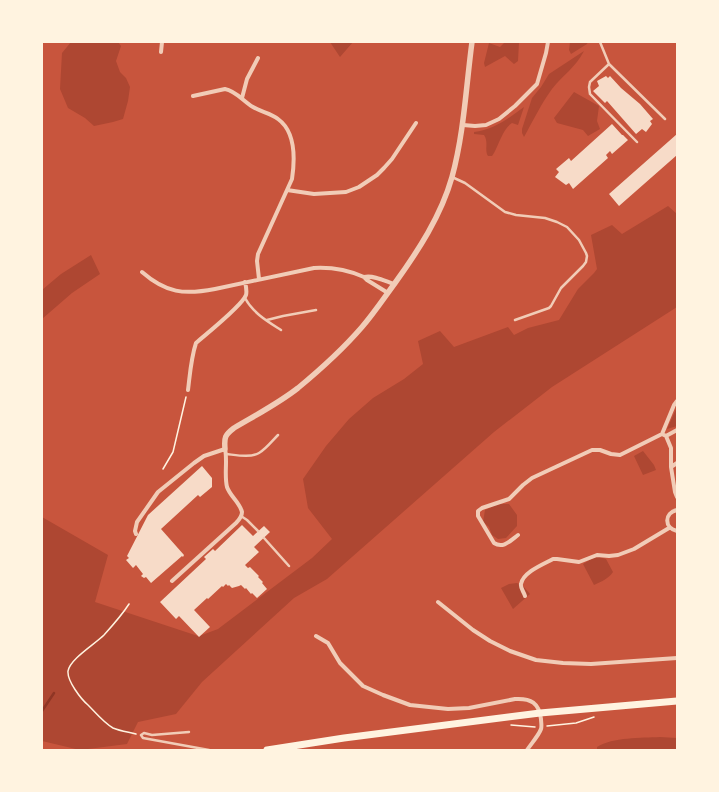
<svg xmlns="http://www.w3.org/2000/svg" width="719" height="792" font-family="Commissioner,sans-serif">
<rect width="100%" height="100%" fill="#c8553d"/>
<path fill="#ae4732" d="M71,42H118L121,46L116,61L120,72L126,78L130,87L128,101L123,119L113,122L94,126L85,118L68,108L60,89L62,53Z
M330,42H353L340,57Z
M505,42H519L518,61L514,64L505,56L485,67L484,63L489,43L500,47Z
M570,42H588L587,44L571,54L569,50Z
M584,51C575,68 563,75 552,89C541,104 533,121 524,137L522,133V129L532,98L541,87L549,74Z
M574,92L599,106L597,121L600,129L588,136L583,130L557,123L554,118Z
M524,107L518,125L512,123C503,129 499,144 494,153L492,156H488C484,150 489,142 484,135L474,134V132C494,130 509,118 524,107Z
M668,206L677,214V307L552,387L494,432L327,579L294,598L202,682L176,714L138,722L127,744L80,750L42,741V517L108,555L95,602L198,636L202,635L218,629L312,558L332,539L308,508L303,479L326,446L349,419L373,398L404,379L423,364L418,341L440,331L454,347L508,327L514,335L528,328L559,320L578,289L594,273L597,269L591,235L612,225L622,234Z
M91,255L100,274L72,293L42,319V290L61,274Z
M677,407V426L667,429Z
M643,451L654,465L656,470L643,475L634,456Z
M498,504H509L517,515V526L506,538L498,539L492,535L489,527L483,522L485,510Z
M599,557L606,559L613,572C609,578 601,582 594,585L583,564L593,558Z
M517,583L523,586L530,594L513,609L501,588L509,584Z
M660,737L677,738V750H597V747C613,737 641,738 660,737Z"/>
<g fill="none" stroke-linecap="round" stroke-linejoin="round">
<path stroke="#8f3625" stroke-width="2.5" d="M42,711L54,693"/>
</g>
<path fill="#f7dbc8" d="M606,76L608,78L610,76L621,88L640,104L653,119L650,121L652,124L646,132L642,129L636,134L607,101L605,103L593,91L599,86L597,81Z
M612,124L622,135H623L628,140L612,154L610,151L606,155L608,158L573,189L569,183L566,185L555,177L559,172L556,169L569,158L571,161Z
M677,134V155L619,206L609,194Z
M202,466L212,478V487L200,497L198,495L161,529L184,555L183,557L182,556L151,583L146,577L144,578L141,576L143,574L136,565L133,568L126,560L129,558L127,556L148,515Z
M242,525L253,536L264,526L270,532L254,547L259,552L245,565L248,568L250,567L259,576L258,577L263,582L262,583L267,589L257,598L252,593L251,594L246,588L245,589L241,585L239,586L232,588L229,585L228,586L226,584L223,587L222,586L208,599L207,598L194,610L210,627L199,637L179,616L176,619L160,602L206,559L204,557L213,549L215,551Z"/>
<g fill="none" stroke-linecap="round" stroke-linejoin="round">
<path stroke="#fff3e0" stroke-width="1.5" d="M163,469L173,452L186,397
M129,604C122,615 113,625 104,635C95,644 70,659 68,671C67,681 81,699 88,705C95,712 104,723 113,728C120,731 128,732 136,734
M511,725L535,727
M547,726L576,723L594,717"/>
<path stroke="#f1ccb7" stroke-width="2.5" d="M600,42L609,64L665,119
M609,64L590,82L589,87L590,94L637,142
M452,177L465,183L505,212L516,215L545,218L557,222L567,227L579,240L586,253L587,256L586,262L583,266L561,288L551,306L549,308L515,320
M245,298C253,313 267,321 281,330
M267,320L283,316L316,310
M226,454C236,455 250,458 259,453C266,449 272,441 278,435
M241,516L247,520L258,531
M264,538L289,566
M189,732L152,735L144,733L141,735L143,738L209,750"/>
<path stroke="#f1ccb7" stroke-width="4" d="M161,52L162,42
M193,96L225,89C236,91 243,101 253,107C261,112 271,113 278,119C296,132 295,159 292,179L258,254L257,261L259,279
M242,98L247,79L258,58
M463,125L475,126L486,125L499,119L515,106L537,84L546,53L548,42
M287,190L314,194L346,192L359,187L377,175L384,168L392,159L416,123
M142,272C166,293 184,295 215,289L314,268C332,267 348,270 364,277L367,280L388,293
M364,277C374,275 385,281 394,284
M188,390C190,374 191,358 196,343C206,334 242,306 246,295C247,291 246,286 245,282
M662,434L674,405L677,401
M666,436L677,430
M671,467L677,463
M677,510C664,513 664,528 677,531
M136,534L135,531L137,522L158,492L194,463L204,456L225,449C226,453 226,457 226,462C226,470 225,479 227,487C230,496 240,503 242,512C242,517 239,520 236,523L172,581
M518,535C510,541 503,549 494,543L478,516V511L482,508L509,499L523,485L532,478L592,450H600L611,454L620,455L662,434L666,436L671,448V467L675,492L677,497
M525,596C524,592 520,588 521,584C523,572 544,564 553,559H557L579,562L597,555L609,556L618,555L634,549L669,528
M438,602L473,630L490,641L510,651L536,660L563,663L591,664L677,658
M316,636L328,643L340,663L363,686L383,695L410,705L448,709L469,708L515,699C531,698 539,703 541,719C541,722 542,726 541,729C539,735 531,744 527,750"/>
<path stroke="#f1ccb7" stroke-width="5.5" d="M225,449C224,437 225,435 234,428C256,415 279,403 298,388C321,369 343,349 362,327C374,313 384,298 395,283C418,251 441,216 452,177C464,133 466,87 472,42"/>
<path stroke="#fff3e0" stroke-width="7" d="M267,750L344,738L540,713L677,701"/>
</g>
<rect width="719" height="792" fill="none" stroke="#fff3e0" stroke-width="86"/>
</svg>
